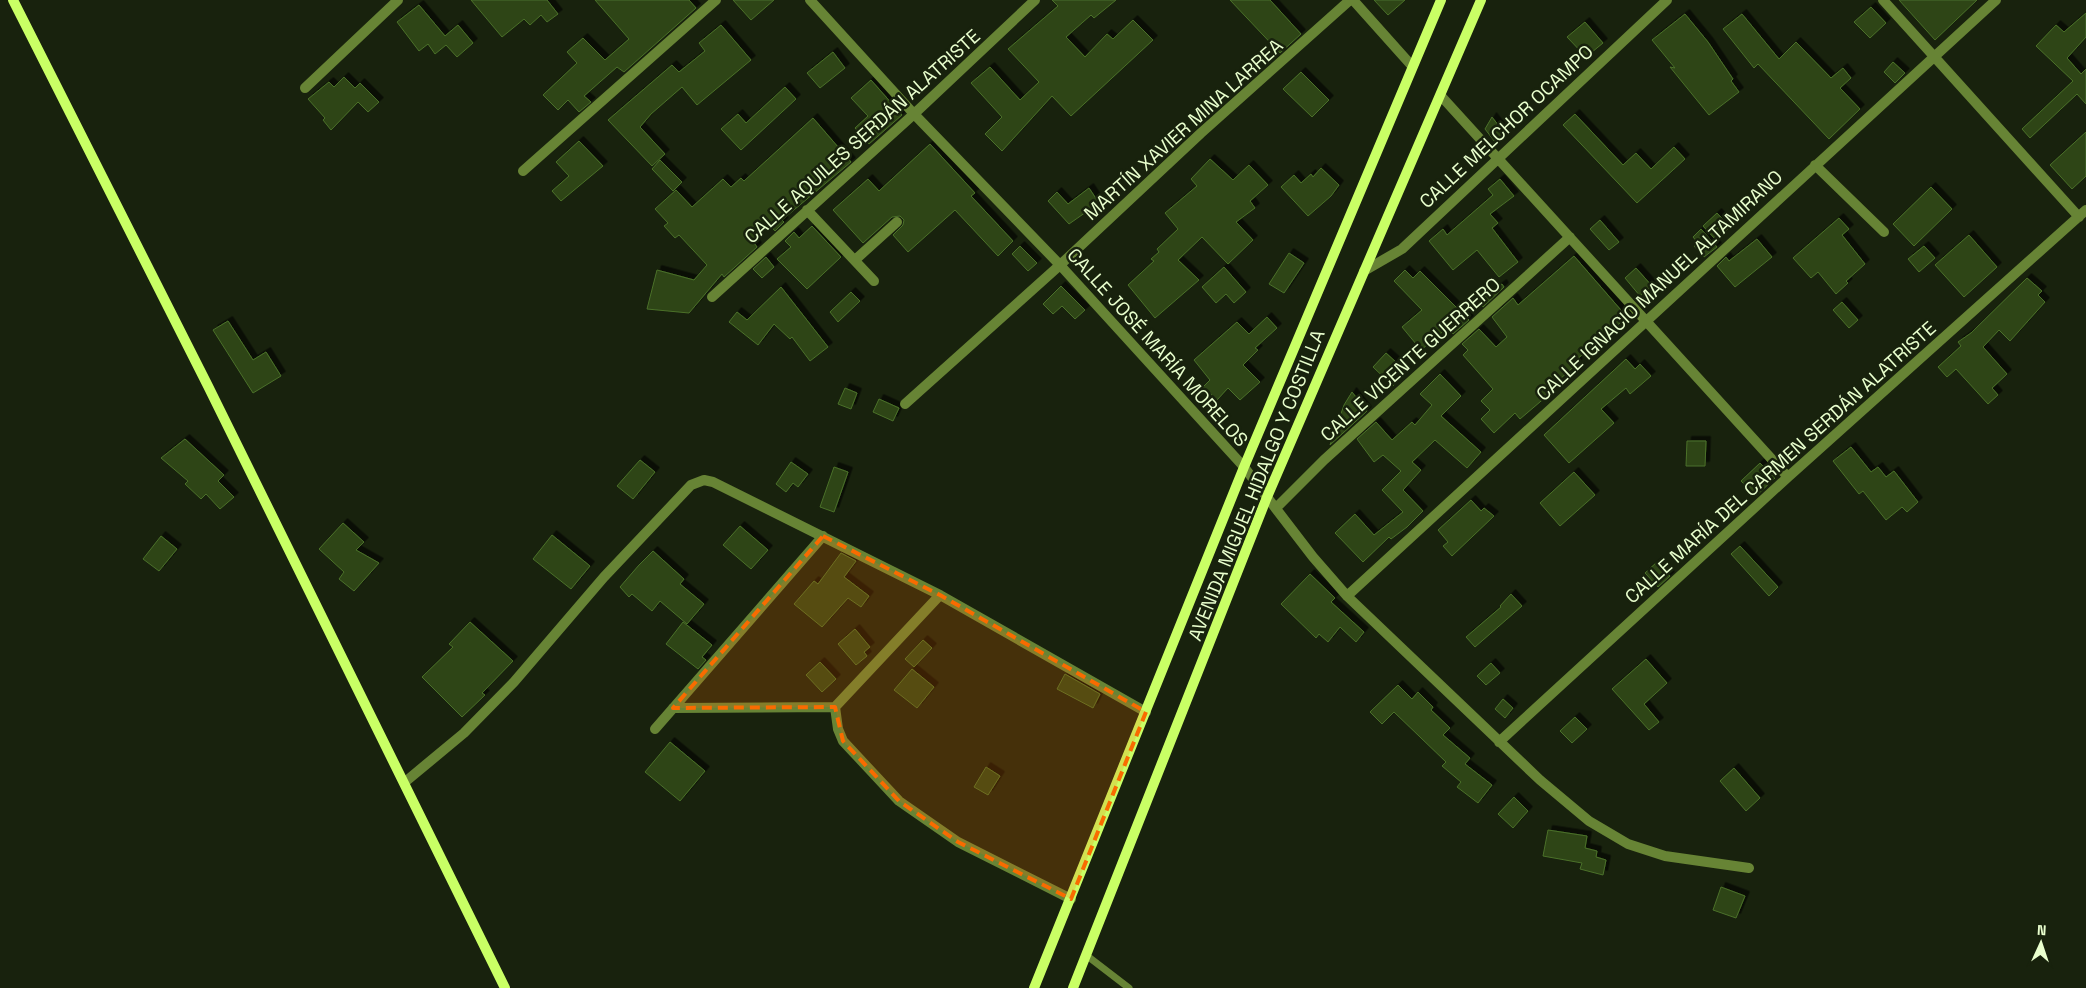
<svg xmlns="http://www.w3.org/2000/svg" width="2086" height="988" font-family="'Space Grotesk',sans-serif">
<defs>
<filter id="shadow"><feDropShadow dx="4.5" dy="-4.5" stdDeviation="0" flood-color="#0009"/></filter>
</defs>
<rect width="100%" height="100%" fill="#18220d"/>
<path fill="#2d4418" stroke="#4b7129" filter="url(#shadow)" d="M471,0H547L558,14L547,22L541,15L530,25L524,19L502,37Z
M595,0H689L696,8L624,72L617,67L584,96L591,102L579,112L568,100L558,110L543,95L577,63L567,52L583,38L605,60L629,39Z
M733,0H774L751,20Z
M1052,0H1116L1094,18L1091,15L1066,37L1085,57L1107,34L1113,39L1133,20L1153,40L1071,116L1052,96L1002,151L985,134L1002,117L971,83L990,67L1020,100L1039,82L1008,49L1058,6Z
M1230,0H1270L1301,34L1280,53Z
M1374,0H1405L1388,15Z
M1899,0H1977L1935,40Z
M419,5L445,36L458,25L473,43L457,57L446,45L435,54L428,44L419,51L397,22Z
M1871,7L1886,23L1870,38L1854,22Z
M2086,13V37L2067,58L2081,74L2086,69V104L2077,94L2030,138L2022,129L2073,81L2036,46L2056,25L2064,32Z
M1685,14L1708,42L1733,79L1731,81L1739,92L1709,115L1670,67L1675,68L1652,40Z
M1742,14L1779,59L1796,42L1831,78L1843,68L1851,78L1840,88L1860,109L1829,139L1758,64L1754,68L1723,29Z
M1585,22L1603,43L1586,57L1567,37Z
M721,25L751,60L697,105L682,87L651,114L640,127L665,154L652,166L608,120L672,65L679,72L705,51L699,43Z
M833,52L845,68L820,88L807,73Z
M1893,62L1905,73L1895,83L1884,72Z
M1301,72L1329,100L1312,117L1283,89Z
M344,77L355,88L360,83L379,102L368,112L358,102L331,130L323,120L325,118L308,99L329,82L334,87Z
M871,80L902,115L869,144L855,128L868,116L851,98Z
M785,87L796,99L741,150L721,129L738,114L746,123Z
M1575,114L1623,165L1636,153L1651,169L1674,147L1685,159L1637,203L1563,125Z
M1492,117L1505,134L1495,142L1485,129Z
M813,118L851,162L782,220L784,222L775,231L769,224L752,240L757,247L724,277L722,274L689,313L647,309L657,270L694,280L707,265L679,235L675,238L664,226L668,223L655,209L676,190L692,207L723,179L731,187L741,178L744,181Z
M2086,132V176L2072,189L2050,165Z
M579,141L603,166L561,201L552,191L569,176L556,162Z
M930,144L975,193L971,196L1013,241L998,256L955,210L908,252L893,235L903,225L904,220L900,216L892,217L863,243L833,210L868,179L879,191Z
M1210,159L1233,180L1249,165L1268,185L1250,201L1255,208L1236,222L1253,240L1228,264L1202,237L1178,260L1199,280L1155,318L1128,285L1154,261L1151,259L1159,252L1157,249L1178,229L1165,213L1197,186L1191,179Z
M660,160L682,182L673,191L652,169Z
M1321,168L1339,185L1331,196L1308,216L1281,187L1294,175L1301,183L1311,174L1313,177Z
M1500,179L1514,196L1490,214L1498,223L1492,228L1518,262L1499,277L1477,250L1453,270L1429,241L1443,229L1447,235L1493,195L1488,189Z
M1931,187L1952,209L1914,246L1893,224Z
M1089,188L1099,203L1069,224L1048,201L1057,192L1068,204Z
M1717,213L1730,227L1716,240L1703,226Z
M1839,218L1849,229L1842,235L1865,264L1846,281L1848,283L1836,294L1818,272L1811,278L1793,258Z
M1600,220L1619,242L1609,250L1590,229Z
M812,226L841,257L807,289L777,259L791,247L785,241L794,232L799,238Z
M1701,229L1717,247L1704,257L1694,246L1698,243L1693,237Z
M1969,235L1997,267L1964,297L1935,265Z
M1757,239L1772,257L1735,287L1717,266L1726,257L1729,261Z
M1020,246L1037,263L1028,271L1012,254Z
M1924,246L1935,258L1919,272L1908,259Z
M1289,253L1304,263L1284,293L1269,284Z
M1574,256L1627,317L1576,360L1578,363L1551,387L1554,390L1520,419L1515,413L1494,433L1481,419L1490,410L1481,401L1493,389L1463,355L1468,350L1462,344L1479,329L1496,347L1507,337L1492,317L1513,298L1518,305Z
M766,257L774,267L762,278L753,269Z
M1224,267L1246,292L1234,303L1226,294L1216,303L1202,287Z
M1636,268L1652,286L1640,296L1625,278Z
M1405,270L1413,278L1420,271L1469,320L1453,334L1447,328L1421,350L1402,327L1422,310L1394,281Z
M2027,278L2042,291L2038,295L2045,302L2010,341L1999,330L1983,347L2007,374L1992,388L1998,395L1988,404L1956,369L1947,377L1938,367L1961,346L1958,342L1971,333Z
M1502,284L1504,287L1483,307L1479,301Z
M1061,286L1085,310L1075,319L1062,306L1053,314L1043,304Z
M781,287L828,347L810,361L792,337L790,339L774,324L758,345L729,322L737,312L747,320Z
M851,292L860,301L838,322L830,312Z
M1842,302L1858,320L1849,328L1833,310Z
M1267,317L1277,328L1255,348L1258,350L1243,365L1260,382L1240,400L1228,388L1217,400L1203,387L1210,380L1194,360L1237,322L1249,334Z
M228,321L253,360L266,352L281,376L253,393L213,330Z
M1386,353L1407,372L1393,386L1373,367Z
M1626,359L1635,369L1640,364L1651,376L1630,394L1626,388L1601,409L1614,423L1569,463L1544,435Z
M1440,374L1461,396L1441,416L1481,452L1467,468L1435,440L1412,462L1421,470L1403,490L1423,511L1407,527L1391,539L1389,537L1363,562L1335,533L1355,514L1374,535L1403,512L1382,490L1401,471L1383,455L1374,462L1357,439L1376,422L1392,440L1412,422L1415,425L1432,405L1420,394Z
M845,388L857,393L851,409L838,404Z
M1352,392L1367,411L1330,445L1344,405Z
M879,399L899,408L893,421L873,412Z
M185,439L224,475L218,481L234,497L220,509L206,494L201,499L185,484L188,481L161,458Z
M1687,441H1706L1705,466H1686Z
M1851,447L1871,472L1878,467L1886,477L1894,471L1918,502L1907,512L1902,507L1886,520L1863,491L1859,494L1833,461Z
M640,460L655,472L633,499L617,486Z
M791,462L808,474L798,487L793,483L786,492L776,484Z
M1760,463L1775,478L1756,496L1741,481Z
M834,467L848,472L834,512L820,507Z
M1574,472L1595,495L1560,526L1540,503Z
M1471,500L1481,511L1484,508L1494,516L1452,556L1443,546L1448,542L1438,530Z
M343,523L364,542L356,550L379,563L354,591L339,579L344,572L319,549Z
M740,526L768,550L751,569L723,545Z
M552,535L590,566L571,589L533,559Z
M161,536L177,549L159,571L143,559Z
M1740,546L1778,587L1769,596L1731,554Z
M653,551L684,579L680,584L704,604L687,624L660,601L652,611L632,594L629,597L620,587L639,565Z
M841,553L856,561L844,577L869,596L861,607L848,598L822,627L794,604L814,581L818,584Z
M1657,562L1670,576L1658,587L1645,573Z
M1310,574L1335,598L1331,602L1364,632L1356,642L1340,627L1328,642L1319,634L1316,638L1281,604Z
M1511,594L1522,606L1475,647L1466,637L1501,607L1500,606Z
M470,622L513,661L482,693L485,695L462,717L422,677L453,647L449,644Z
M683,622L712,645L702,657L706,660L698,669L666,644Z
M855,629L870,647L864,652L867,656L856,665L838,644Z
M923,640L932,648L914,667L905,659Z
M1646,659L1667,683L1644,704L1659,722L1649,730L1612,689Z
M820,662L836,679L822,692L806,675Z
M1491,663L1500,673L1486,685L1477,676Z
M912,669L934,687L917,708L894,690Z
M1065,674L1100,694L1093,708L1057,689Z
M1398,685L1412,699L1418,692L1433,707L1431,710L1450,728L1443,735L1470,758L1465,764L1492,785L1478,803L1457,787L1461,782L1442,766L1446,762L1394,712L1382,724L1370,712Z
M1503,699L1513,708L1505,718L1495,709Z
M1575,717L1587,729L1572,743L1560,731Z
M670,742L705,771L680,801L645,772Z
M986,767L1000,776L988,795L974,787Z
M1734,768L1760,798L1746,811L1720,781Z
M1514,797L1528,811L1513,828L1498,814Z
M1548,830L1587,836L1585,848L1597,851L1596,857L1606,860L1603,875L1580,869L1582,863L1543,856Z
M1721,887L1745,896L1736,918L1713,910Z"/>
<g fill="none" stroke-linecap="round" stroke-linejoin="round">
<path stroke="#678435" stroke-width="7" d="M1086,955L1129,988"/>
<path stroke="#678435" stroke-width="10" d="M810,0L914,114L1060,265L1244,467L1313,557L1347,596L1540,780L1589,821L1628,844L1665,856L1749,868
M1353,0L1412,66
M1883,0L2079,217
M305,88L398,0
M1441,96L1788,477
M1815,165L1884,232
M523,171L716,0
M807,210L874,281
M855,260L897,222
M1364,271L1402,249L1667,0
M712,297L914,114L1035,0
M905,404L1060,265L1201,133L1350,0
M1276,508L1324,460L1570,237
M1347,596L1996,0
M835,707L838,729L843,741L899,801L958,842L1071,899
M673,708L835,707L940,595
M655,729L823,536
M1499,742L1788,477L2086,210
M405,782L464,733L514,682L604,577L691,485L704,480L713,482L940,595L1146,712"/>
<path stroke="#c9ff65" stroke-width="10" d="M13,0L208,386L505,988
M1034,988L1244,467L1441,0
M1073,988L1267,497L1481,0"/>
</g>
<path fill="#f96b00" fill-opacity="0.2" stroke="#f96b00" stroke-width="4" stroke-dasharray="10 6" stroke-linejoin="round" d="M823,536L940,595L1146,712L1071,899L958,842L899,801L843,741L835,707L673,708Z"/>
<g text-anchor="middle" stroke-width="5" stroke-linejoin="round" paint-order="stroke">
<g font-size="19" fill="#e9ffce" stroke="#18220d">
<text transform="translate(1506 126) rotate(-43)" y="7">CALLE MELCHOR OCAMPO</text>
<text transform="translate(1183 129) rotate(-42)" y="7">MARTÍN XAVIER MINA LARREA</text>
<text transform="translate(862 136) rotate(-42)" y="7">CALLE AQUILES SERDÁN ALATRISTE</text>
<text transform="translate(1659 285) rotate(-43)" y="7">CALLE IGNACIO MANUEL ALTAMIRANO</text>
<text transform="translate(1158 347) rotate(48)" y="7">CALLE JOSÉ MARÍA MORELOS</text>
<text transform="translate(1410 359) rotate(-42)" y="7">CALLE VICENTE GUERRERO</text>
<text transform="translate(1780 462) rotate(-42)" y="7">CALLE MARÍA DEL CARMEN SERDÁN ALATRISTE</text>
<text transform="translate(1256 485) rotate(-68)" y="7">AVENIDA MIGUEL HIDALGO Y COSTILLA</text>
</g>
</g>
<g transform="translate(2041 943) rotate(3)" stroke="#18220d" stroke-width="4" paint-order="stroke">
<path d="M0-4L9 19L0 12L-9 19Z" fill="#e9ffce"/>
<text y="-8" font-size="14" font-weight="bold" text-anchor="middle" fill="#e9ffce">N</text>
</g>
</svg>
